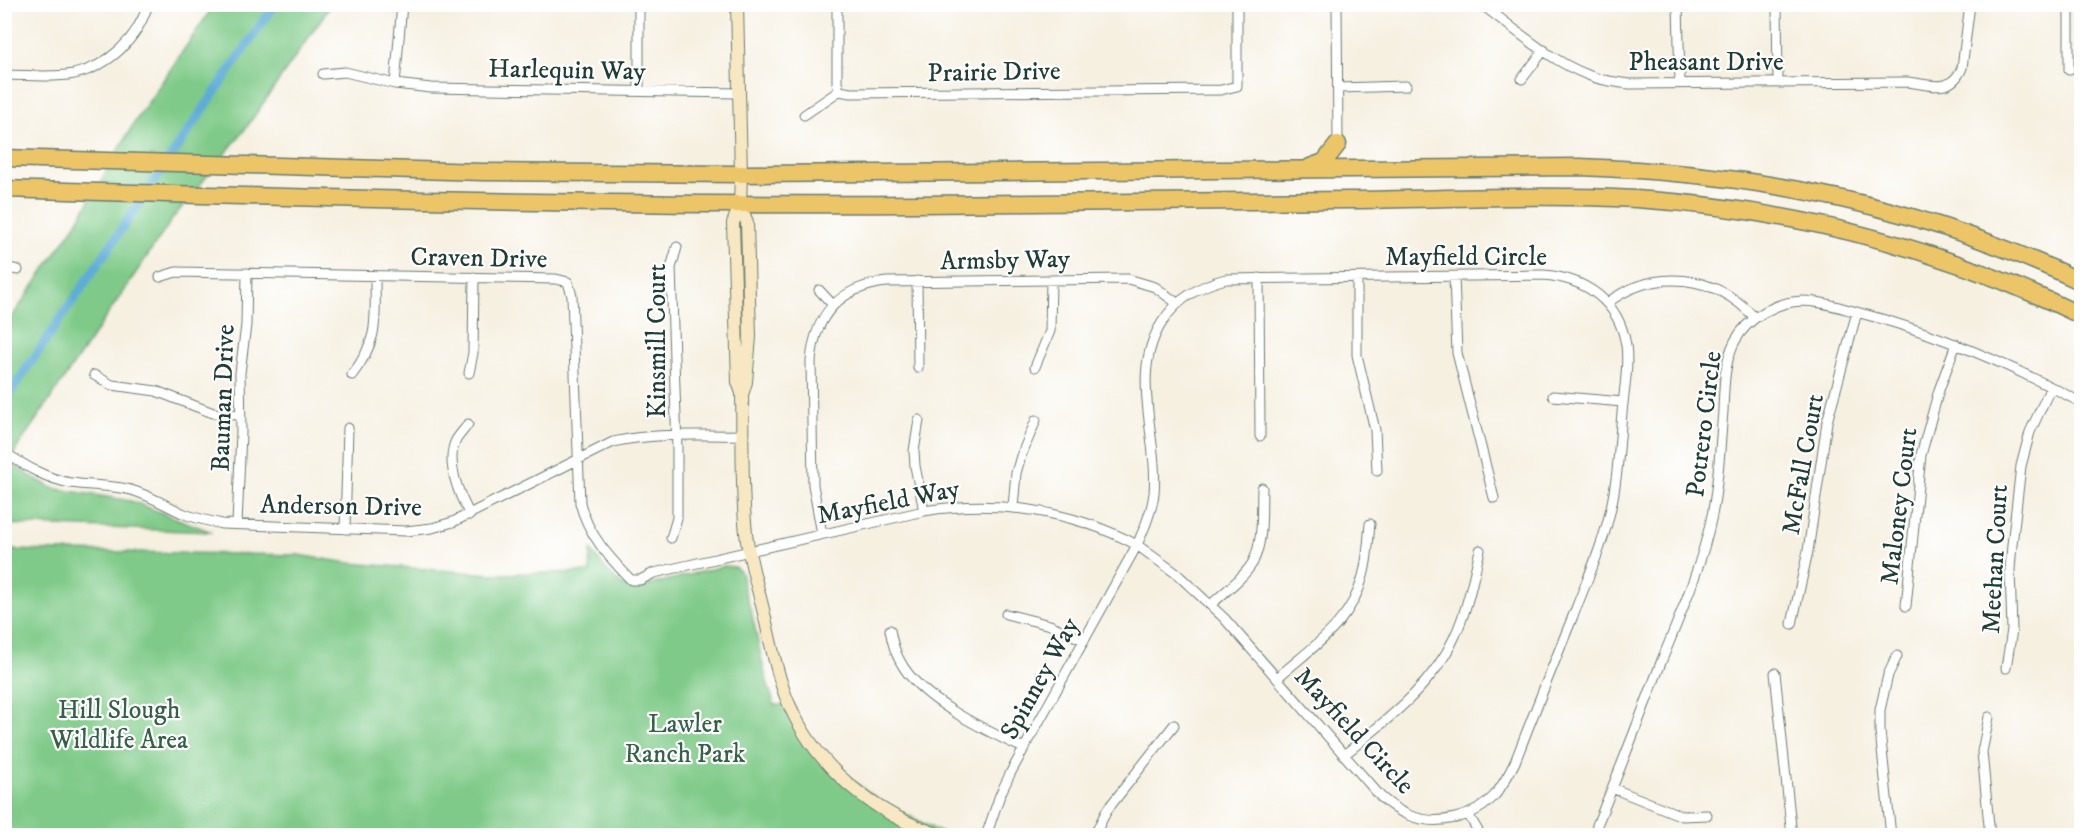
<svg xmlns="http://www.w3.org/2000/svg" width="2086" height="840" font-family="'IM FELL DW Pica',serif">
<rect width="100%" height="100%" fill="#fff"/>
<filter id="ink" filterUnits="userSpaceOnUse"><feTurbulence type="fractalNoise" baseFrequency=".0167" numOctaves="2"/><feDisplacementMap in="SourceGraphic" scale="12" xChannelSelector="R" yChannelSelector="G"/><feConvolveMatrix kernelMatrix="1 2 1 2 8 2 1 2 1" color-interpolation-filters="sRGB"/></filter>
<filter id="wash" filterUnits="userSpaceOnUse"><feTurbulence type="fractalNoise" baseFrequency=".008" numOctaves="4" result="noise"/><feDisplacementMap in="SourceGraphic" scale="24" xChannelSelector="R" yChannelSelector="G"/><feGaussianBlur stdDeviation="1.35" result="paint"/><feColorMatrix in="noise" values="0 0 0 0 0 0 0 0 0 0 0 0 0 0 0 0 0 1.4 0 .05"/><feComposite in="paint" operator="in"/></filter>
<g filter="url(#wash)">
<rect width="100%" height="100%" fill="#f6f0e1"/>
<path fill="#7fca88" stroke="#4f845e" stroke-width="1.5" d="M214,5H331L246,128L173,218L17,448L9,464L52,488L131,501L212,532L5,524V327L76,224L133,125Z
M5,550L298,555L349,563L490,574L590,572L591,550C603,565 614,585 634,589L723,566L735,567L742,573C741,586 748,600 752,614C759,645 763,675 775,705H794L809,748L877,799L945,835L5,836Z"/>
<g fill="none" stroke-linecap="round" stroke-linejoin="round">
<path stroke="#5eacd7" stroke-width="9" d="M4,402L275,4"/>
</g>
</g>
<g filter="url(#ink)">
<g fill="none" stroke-linecap="round" stroke-linejoin="round">
<defs>
<path id="street" d="M639,4V91
M837,4V82L839,91L851,93L1221,90L1237,86V4
M1337,4L1338,144
M1481,4C1514,28 1550,61 1588,75C1601,81 1615,82 1629,84L1907,82C1930,84 1950,95 1962,68L1970,4
M1678,4L1680,83
M1777,4L1778,82
M2069,4V70
M323,74L345,72L395,84L431,88L739,93
M4,75C27,75 52,78 74,74C109,66 138,39 148,4
M1522,79L1544,50
M395,84L402,4
M1338,88L1406,86
M804,115L839,91
M4,267L18,270
M1543,275C1585,278 1619,301 1626,345C1629,366 1624,391 1622,413C1619,446 1618,479 1610,512C1603,544 1589,575 1577,606C1556,658 1535,710 1515,762C1509,774 1503,785 1495,795C1475,818 1437,827 1408,815C1398,811 1389,804 1381,797L1224,618L1177,574L1137,545C1144,529 1152,511 1154,493C1159,436 1128,373 1163,321C1177,299 1201,285 1226,279Z
M160,277L176,272L556,279L568,282L572,296L580,503C588,535 609,557 631,580H640L654,573L924,511C997,499 1071,510 1137,545L1011,772L1000,795L986,836
M1454,277L1457,353L1494,498
M1259,278L1260,436
M1357,278V355L1375,430L1377,471
M917,281L918,368
M819,290L833,305
M1607,303C1655,267 1715,274 1755,318
M1035,367L1050,331L1051,280
M469,373L473,353L474,277
M94,375L112,385L156,391L213,413L240,415
M352,375C380,338 375,320 375,276
M1553,396L1623,402
M919,420L914,451L915,466L924,511
M468,424C465,429 459,435 456,440C445,462 459,495 470,515
M4,452C25,466 47,479 71,483C91,486 111,485 131,490C149,495 165,505 182,513C194,518 208,521 222,524L406,531L432,528L453,522L613,442C656,432 699,436 743,435
M1013,507L1016,473L1021,456L1036,420
M237,524L241,433L240,373L246,325L247,273
M345,529L348,428
M822,534L813,485L811,361C815,314 840,287 887,282L1128,279L1155,287L1177,303
M671,538L677,518V448L671,268L677,247
M1211,605C1224,592 1244,578 1253,562C1264,539 1261,513 1262,488
M1906,606L1921,455L1939,390L1956,344
M1006,614L1050,625L1083,640
M1792,624L1808,551L1827,422L1857,312
M890,630C892,641 894,651 900,661C919,699 985,730 1023,748
M2006,668L2012,630L2010,569L2012,545L2021,466L2030,432L2051,387
M1775,673L1792,836
M1277,678C1312,647 1351,624 1363,576C1368,559 1368,542 1370,524
M1989,717L1982,752L1990,836
M1344,755C1384,722 1432,687 1454,638C1467,611 1473,579 1480,550
M1612,788L1682,816L1707,815
M1468,814L1481,836
M1260,835V836
M1094,836L1107,810L1174,725
M1595,836L1597,825C1620,770 1641,715 1662,660C1681,613 1702,565 1712,515C1719,481 1720,446 1723,411C1724,387 1724,362 1735,341C1748,317 1776,302 1802,301C1822,301 1841,308 1860,313C1937,333 2011,365 2082,403
M1891,836L1880,731V710L1888,675L1897,656"/>
<path id="secondary" d="M737,4L741,174L740,205L733,223L738,382L742,393C743,439 741,487 746,533C749,562 759,590 765,618C771,644 776,671 786,697C813,765 873,815 943,836
M740,205L747,222L750,337L746,382L743,392"/>
<path id="highway" d="M4,158L483,172L741,174L1580,167C1759,173 1919,205 2082,282
M1310,167L1324,162L1338,144
M4,189C310,199 615,206 920,204C1064,203 1208,201 1352,200C1446,199 1542,194 1636,199C1791,209 1942,248 2082,316"/>
</defs>
<use href="#street" stroke="#6a7c71" stroke-width="11"/>
<use href="#secondary" stroke="#6a7c71" stroke-width="14"/>
<use href="#highway" stroke="#6a7c71" stroke-width="19"/>
<use href="#street" stroke="#fff" stroke-width="9"/>
<use href="#secondary" stroke="#f7e8c3" stroke-width="12"/>
<use href="#highway" stroke="#ecc569" stroke-width="16"/>
</g>
</g>
<g text-anchor="middle" stroke-width="4.5" stroke-linejoin="round" paint-order="stroke">
<g font-size="26" fill="#1f3d34" stroke="#fff">
<text x="1706" y="70">Pheasant Drive</text>
<text transform="translate(567 69) rotate(1)" y="9">Harlequin Way</text>
<text transform="translate(994 71) rotate(-1)" y="9">Prairie Drive</text>
<text x="1466" y="265">Mayfield Circle</text>
<text transform="translate(479 257) rotate(1)" y="9">Craven Drive</text>
<text transform="translate(1005 259) rotate(-1)" y="9">Armsby Way</text>
<text transform="translate(656 341) rotate(-90)" y="9">Kinsmill Court</text>
<text transform="translate(222 398) rotate(-88)" y="9">Bauman Drive</text>
<text transform="translate(1703 424) rotate(-83)" y="9">Potrero Circle</text>
<text transform="translate(1802 464) rotate(-80)" y="9">McFall Court</text>
<text transform="translate(888 501) rotate(-11)" y="9">Mayfield Way</text>
<text transform="translate(341 505) rotate(1)" y="9">Anderson Drive</text>
<text transform="translate(1898 506) rotate(-83)" y="9">Maloney Court</text>
<text transform="translate(1994 559) rotate(-87)" y="9">Meehan Court</text>
<text transform="translate(1039 678) rotate(-61)" y="9">Spinney Way</text>
<text transform="translate(1355 730) rotate(47)" y="9">Mayfield Circle</text>
</g>
<g font-size="26" fill="#376049" stroke="#fff">
<text x="119" y="718">Hill Slough<tspan x="119" dy="30">Wildlife Area</tspan></text>
<text x="685" y="732">Lawler<tspan x="685" dy="30">Ranch Park</tspan></text>
</g>
</g>
<rect width="2086" height="840" fill="none" stroke="#fff" stroke-width="24"/>
</svg>
